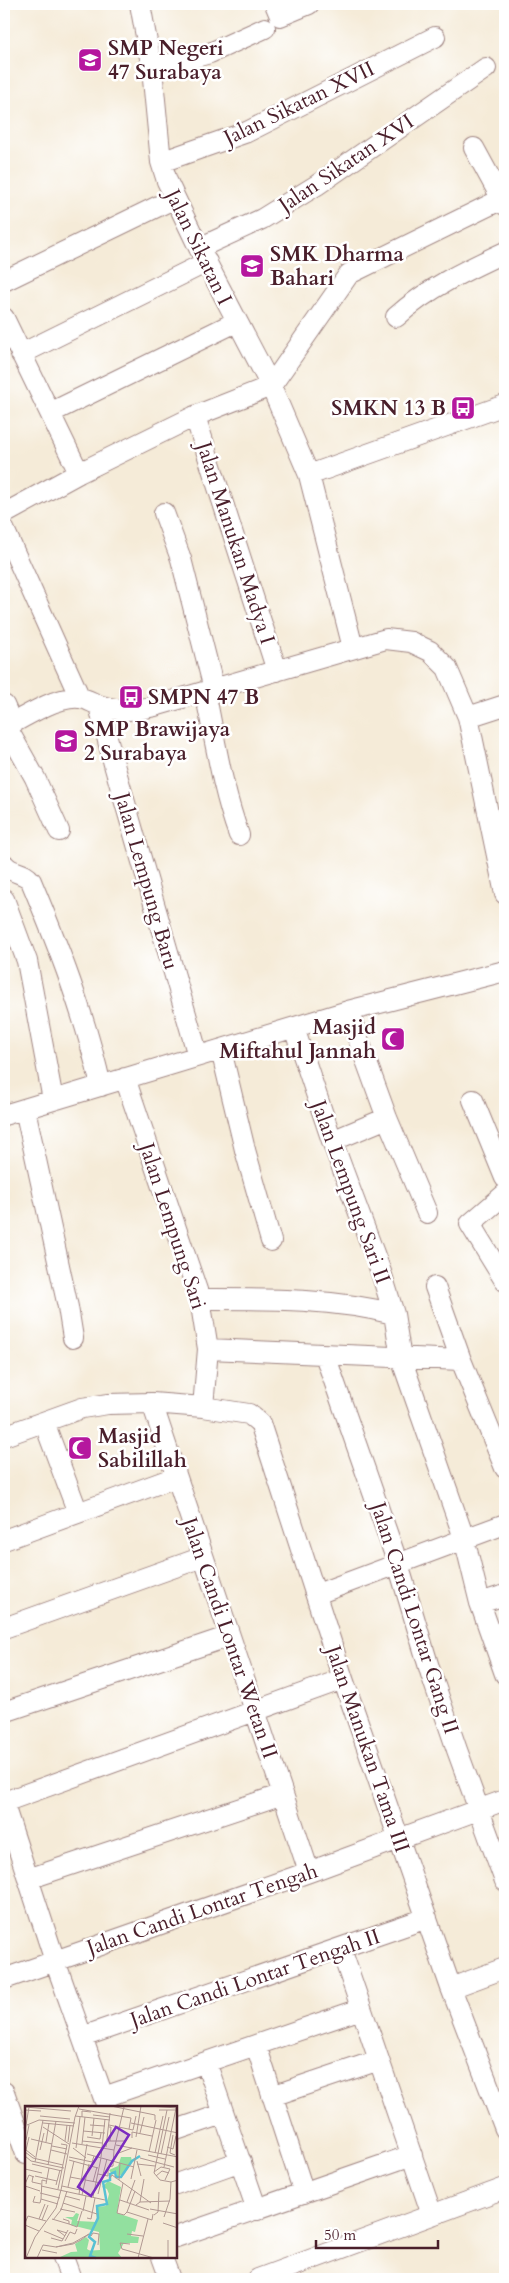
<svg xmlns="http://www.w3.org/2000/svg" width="509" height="2283" font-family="Cardo,serif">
<rect width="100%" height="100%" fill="#fff"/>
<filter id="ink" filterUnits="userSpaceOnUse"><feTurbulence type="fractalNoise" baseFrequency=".02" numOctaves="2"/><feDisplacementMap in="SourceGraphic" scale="10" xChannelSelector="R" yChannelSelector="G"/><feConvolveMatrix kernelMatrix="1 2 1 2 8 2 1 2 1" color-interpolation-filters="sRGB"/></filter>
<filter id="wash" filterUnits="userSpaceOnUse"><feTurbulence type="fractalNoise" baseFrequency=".0096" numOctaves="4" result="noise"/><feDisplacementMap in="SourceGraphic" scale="20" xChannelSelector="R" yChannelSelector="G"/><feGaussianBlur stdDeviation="1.12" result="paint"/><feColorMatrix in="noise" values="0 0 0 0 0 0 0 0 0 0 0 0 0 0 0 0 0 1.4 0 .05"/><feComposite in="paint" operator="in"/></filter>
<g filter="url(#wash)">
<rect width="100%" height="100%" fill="#f5ebd8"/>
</g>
<g filter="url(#ink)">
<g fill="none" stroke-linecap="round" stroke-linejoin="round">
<defs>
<path id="minor" d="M140,4L152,69L161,162L167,181L199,248L271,386L309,475L353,648
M275,4L280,16L309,4
M152,69L210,53L265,28
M474,148L505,205
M161,162L247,132L435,37
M199,248L262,219L317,185L486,68
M4,281L175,198
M396,317C428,288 466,270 505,252
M4,318L79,473
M21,354L207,262
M50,413L236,322
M195,416L277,671
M309,475L505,405
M164,513L181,559L214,689
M4,514L79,473L195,416L271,386L349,274L502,199
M4,529L80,698
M205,692C215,739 222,789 239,835
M4,705L12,723
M99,706L115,768L198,1056
M468,717L505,705
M6,726L35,778L59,831
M4,728C24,717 57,696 79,698C87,698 94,704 101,706C124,712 133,711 155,706L386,639L411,642L430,651L447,668L468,717L505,894
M4,864C11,874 24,871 31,881C59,948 85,1015 101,1086
M4,899L27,961L53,1100
M348,1011L387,1118L427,1213
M294,1028L332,1141L381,1272L394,1314L401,1358L464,1538L480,1603L505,1674
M221,1050L245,1150L271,1241
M125,1078L200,1299L208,1349L203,1407
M473,1100L505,1178
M25,1109L68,1307L73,1338
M4,1115L348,1011L505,971
M332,1141L387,1118
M505,1194L470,1224L505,1281
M435,1287L461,1360L505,1468
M200,1299C264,1299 331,1298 394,1314
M208,1349L461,1360
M325,1355L398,1564L431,1674L457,1750L505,1881
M152,1403L309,1872
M44,1422L78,1513
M4,1436L82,1408L108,1404L152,1403L203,1407L249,1414L260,1423L343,1679L451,1988L505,2129
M4,1540L176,1477
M317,1594L505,1524
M480,1603L505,1595
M4,1628L203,1557
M4,1712L230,1636
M4,1802L343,1679
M4,1805L55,1961L107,2107
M28,1879L283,1794
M341,1949L432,2215
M4,1979L309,1872L505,1800
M451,1988L505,1968
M82,2037L427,1918
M256,2045L304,2193
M206,2062L257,2210
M4,2092L26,2154
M272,2096L379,2060
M104,2097L361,2009
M176,2130L223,2114
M176,2184L241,2161
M176,2237L412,2155
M63,2257L71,2279
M162,2257L170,2279
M258,2279L505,2188"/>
</defs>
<use href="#minor" stroke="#a08582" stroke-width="22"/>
<use href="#minor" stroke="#fff" stroke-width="20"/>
</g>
</g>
<defs>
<symbol id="school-square" viewBox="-11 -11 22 22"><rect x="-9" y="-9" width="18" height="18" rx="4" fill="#b5179e" stroke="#fff"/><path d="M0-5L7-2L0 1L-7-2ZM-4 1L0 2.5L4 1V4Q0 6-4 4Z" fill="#fff"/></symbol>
<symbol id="bus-square" viewBox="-11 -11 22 22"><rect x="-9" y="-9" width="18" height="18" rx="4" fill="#b5179e" stroke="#fff"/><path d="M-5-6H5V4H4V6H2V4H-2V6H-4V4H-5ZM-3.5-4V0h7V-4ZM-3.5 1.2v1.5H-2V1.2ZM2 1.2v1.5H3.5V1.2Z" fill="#fff"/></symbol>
<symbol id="mosque-square" viewBox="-11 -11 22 22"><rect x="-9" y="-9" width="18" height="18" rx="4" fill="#b5179e" stroke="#fff"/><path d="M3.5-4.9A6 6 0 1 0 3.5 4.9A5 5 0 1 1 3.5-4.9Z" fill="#fff"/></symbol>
</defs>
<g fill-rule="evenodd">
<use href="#school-square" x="76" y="46" width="28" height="28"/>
<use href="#school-square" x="238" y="252" width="28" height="28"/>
<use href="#bus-square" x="449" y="394" width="28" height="28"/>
<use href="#bus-square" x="117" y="683" width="28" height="28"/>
<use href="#school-square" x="52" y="727" width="28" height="28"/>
<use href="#mosque-square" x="379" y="1025" width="28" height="28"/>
<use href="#mosque-square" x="66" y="1434" width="28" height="28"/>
</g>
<g text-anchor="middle" stroke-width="5" stroke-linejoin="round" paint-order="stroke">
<g font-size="21" font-weight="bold" fill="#4a1f2b" stroke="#fff" text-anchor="start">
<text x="108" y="55">SMP Negeri<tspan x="108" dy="24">47 Surabaya</tspan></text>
<text x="270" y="261">SMK Dharma<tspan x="270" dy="24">Bahari</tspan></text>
<text x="446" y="415" text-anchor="end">SMKN 13 B</text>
<text x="148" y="704">SMPN 47 B</text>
<text x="84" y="736">SMP Brawijaya<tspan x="84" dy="24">2 Surabaya</tspan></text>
<text x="376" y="1034" text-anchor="end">Masjid<tspan x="376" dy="24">Miftahul Jannah</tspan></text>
<text x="98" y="1443">Masjid<tspan x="98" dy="24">Sabilillah</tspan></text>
</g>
<g font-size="21" fill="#4a1f2b" stroke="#fff">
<text transform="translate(299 103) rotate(-26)" y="7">Jalan Sikatan XVII</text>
<text transform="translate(346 163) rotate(-34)" y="7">Jalan Sikatan XVI</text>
<text transform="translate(199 247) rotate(64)" y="7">Jalan Sikatan I</text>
<text transform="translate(236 543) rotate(72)" y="7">Jalan Manukan Madya I</text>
<text transform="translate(147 881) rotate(74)" y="7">Jalan Lempung Baru</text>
<text transform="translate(351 1192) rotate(70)" y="7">Jalan Lempung Sari II</text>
<text transform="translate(173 1226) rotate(72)" y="7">Jalan Lempung Sari</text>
<text transform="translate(415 1618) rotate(72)" y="7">Jalan Candi Lontar Gang II</text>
<text transform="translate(230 1638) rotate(71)" y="7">Jalan Candi Lontar Wetan II</text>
<text transform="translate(368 1749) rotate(71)" y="7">Jalan Manukan Tama III</text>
<text transform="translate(202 1909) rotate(-19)" y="7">Jalan Candi Lontar Tengah</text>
<text transform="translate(255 1978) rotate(-19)" y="7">Jalan Candi Lontar Tengah II</text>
</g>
</g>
<g transform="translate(25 2106)">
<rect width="152" height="152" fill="#f5ebd8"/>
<path d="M96,51H106L107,55L100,67L92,71L91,66L87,68L84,64L93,60ZM83,75L96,81L92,107L113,114L110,126L107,125L106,130L114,131L113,137H99L93,147L97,152H33L46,146L75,144L74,126L46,119L47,114L40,111H48L51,107L54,108L52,115L72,116L71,101L81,100L84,88L82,83L77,81Z" fill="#92e09f"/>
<path d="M61,131L64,134L62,143L67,146L53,148L50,138Z" fill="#92e09f"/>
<path fill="none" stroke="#58c1d4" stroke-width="2.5" d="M71,152L65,150L70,136L64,131L73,112L72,100L82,98L78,76L85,74V68L90,66L91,71H96L107,55L115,50"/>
<path fill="none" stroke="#b19993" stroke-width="1" d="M86,0L130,9V14M123,0L153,2M0,1L46,5M54,3L106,12L104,23M0,4L16,5M134,4H150M142,4L129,67L135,74L146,76M68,9L85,11M15,10L45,13M50,10L85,14M57,11V5L66,6M18,17L49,20M106,17L153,27M2,19L14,14L50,17M65,19L80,20M84,19L108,24L111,10M18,21L44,38M84,21H86L85,35M0,25L4,1M58,25L80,27M115,27L119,11M148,29L145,47L150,49M67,30L69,12M4,31L1,44L10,51M62,31L75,33L76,27M111,31L116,0M107,32V26L127,30M6,33L27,38M1,34L4,19M40,35L42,19M57,35L77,37M82,35H101M21,36L24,17M43,36L45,19M47,37L89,44M57,38L60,11M91,39L153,51M27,40L42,43M81,41L85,7M142,41L148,43L151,30M48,42L61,52M51,42L55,11M15,44L19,27M26,44L42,48M89,44L99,1M0,46L8,52L38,59M124,46L131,14M130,47L138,10M62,48L109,61M91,48L107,42M136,48L144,11M123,49L140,53M0,50L6,55L39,62M44,51L67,56L69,50M76,51L80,13M115,52L149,61M44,54L73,62M112,55L116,70M10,56L18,14M7,58L37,65M112,58L130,60M23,59L31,15M139,61L151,2M0,63L17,67M129,66L136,61L145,63L140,74M73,68L83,70V61L88,60L89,44M8,70L7,76L16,78M10,70L32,75M131,70L137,65L144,67M45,71L76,77M85,72L87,69L126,97M106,73L112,44M94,74L95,57M68,76L72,61M98,77L92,107L99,109L102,106L110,85M0,78L4,69L9,71M21,78L24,62M31,79L35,64M0,80L15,85M16,80L80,94M37,80L55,84M43,81L49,55M33,83L42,39L36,38M36,84L50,11L54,0M15,87L35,92M54,88L62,38M73,88L82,53M57,89L64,58M10,90L8,96L15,97L16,93M40,90L55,94M68,91L76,52M16,93L17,74L21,75M16,93L33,98M95,94L124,104M102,96L110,74M115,96L145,95M38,97L72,108M111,99L115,96L119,73M35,103L50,106M125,103L153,108M58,105L61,90M102,106L127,114L128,108M129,109L133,106L134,86M139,111L145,93L146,76L153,74M62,112L66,113L70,92M14,113L20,98M27,113L44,118V115L38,113M17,114L23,99M28,114L36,104L42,85M0,117L3,110L21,115M138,117L153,122M44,118L52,121L57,105M0,119L14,125M19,125L38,133M64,128L56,134L48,138L31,141L48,137ZM102,128L118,130M40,130L32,124L42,127M66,130L68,127L74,128L73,139M26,132L37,135L43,124M143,134V152M40,135L45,126L50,128L52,123M105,138L95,137L97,143L129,152M17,144L32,147M1,152L10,131L31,102L36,84M12,152L18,139L31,141M113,152L123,113"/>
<path fill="#7b2cbf" fill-opacity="0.15" stroke="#7b2cbf" stroke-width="2.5" d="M91,21L104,29L66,90L53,81Z"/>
<rect width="152" height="152" fill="none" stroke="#4a1f2b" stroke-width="2.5"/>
</g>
<rect width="509" height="2283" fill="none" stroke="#fff" stroke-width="20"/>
<path d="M316 2240v8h122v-8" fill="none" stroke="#4a1f2b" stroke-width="2.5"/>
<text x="324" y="2240" font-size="15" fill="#4a1f2b" stroke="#ffffff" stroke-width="4" paint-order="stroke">50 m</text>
</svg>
